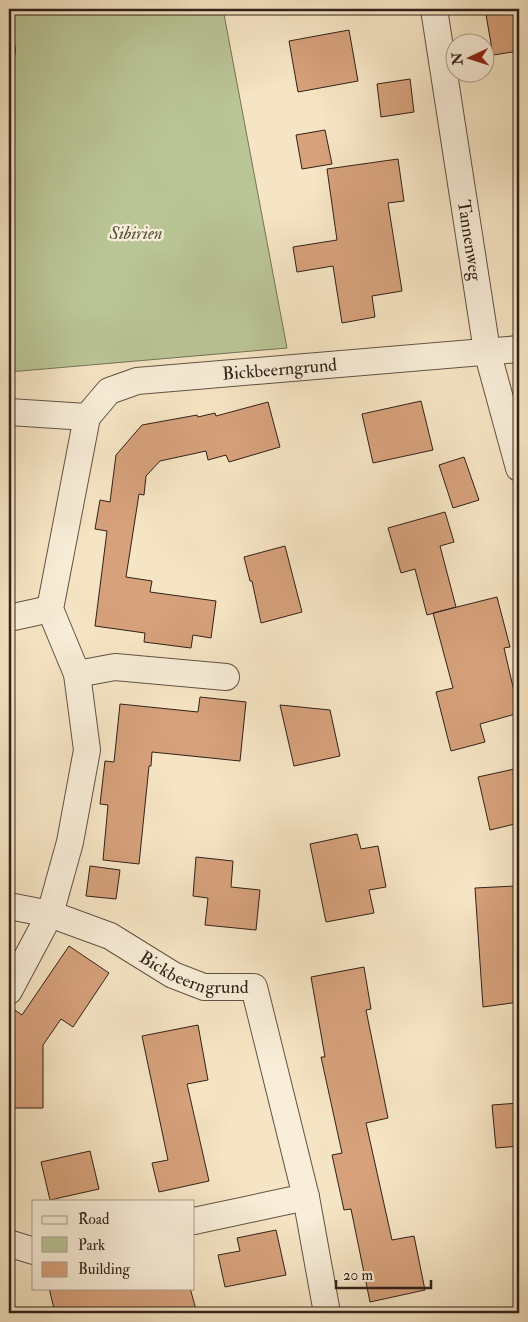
<svg xmlns="http://www.w3.org/2000/svg" width="528" height="1322" font-family="'IM FELL Double Pica',serif">
  <style>
    .green { fill: #bac596; stroke: #767358 }
    .building { fill: #d6a17b; stroke: #312119 }
    .lines { fill: none; stroke-linecap: round; stroke-linejoin: round }
    .service-casing { stroke: #625244; stroke-width: 14 }
    .minor-casing { stroke: #625244; stroke-width: 28 }
    .service { stroke: #f9eed9; stroke-width: 12 }
    .minor { stroke: #f9eed9; stroke-width: 26 }
    .labels { text-anchor: middle; stroke-width: 4.5; stroke-linejoin: round; paint-order: stroke }
    .park-label { font-size: 18px; font-style: italic; fill: #5a523e; stroke: #f9eed9 }
    .street-label { font-size: 18px; fill: #312119; stroke: #f9eed9 }
  </style>
  <rect width="100%" height="100%" fill="#f6e5c4"/>
  <filter id="stains"><feTurbulence type="fractalNoise" baseFrequency=".004" numOctaves="4"/><feColorMatrix values="0 0 0 0 .2 0 0 0 0 .09 0 0 0 0 .02 0 0 0 .5 -.17"/></filter>
  <radialGradient id="worn" r=".72"><stop offset=".6" stop-color="#630" stop-opacity="0"/><stop offset="1" stop-color="#630" stop-opacity=".3"/></radialGradient>
  <!-- green -->
  <path class="green" d="M9,9H223L287,348L9,372Z"/>
  <!-- building -->
  <path class="building" d="M485,9H519V51L493,55Z
    M349,30L358,81L298,92L289,41Z
    M410,79L414,112L381,117L377,84Z
    M325,130L332,164L302,169L296,135Z
    M398,159L404,201L388,203L402,291L372,296L375,317L342,323L333,266L297,272L293,247L337,240L327,169Z
    M421,401L433,450L373,463L362,414Z
    M268,402L280,447L229,462L226,455L208,460L206,451L160,461L146,476L144,495L139,494L126,577L152,581L150,592L216,601L211,638L193,635L191,648L144,642L145,633L95,626L107,531L95,529L100,500L110,502L116,455L142,425L197,415L198,417L215,413L216,416Z
    M464,457L479,500L453,508L439,465Z
    M445,512L454,542L440,546L456,607L427,615L415,569L401,573L388,528Z
    M285,546L302,612L261,623L252,581H250L244,557Z
    M497,597L510,647L504,648L519,713L480,724L485,742L451,751L436,692L453,688L433,613Z
    M200,697L246,702L240,761L152,752L151,766H149L139,864L103,860L108,805L100,804L105,761L114,762L120,704L198,712Z
    M280,705L330,710L340,756L294,766Z
    M519,768V823L490,830L478,777Z
    M357,834L361,849L378,846L386,887L369,890L374,913L326,922L310,844Z
    M196,857L233,861L231,887L260,890L256,930L205,925L208,898L193,896Z
    M90,866L120,870L116,899L86,896Z
    M515,886L519,952V1002L483,1007L475,888Z
    M69,946L109,973L73,1027L61,1019L43,1045V1108H9V1006L22,1015Z
    M364,967L371,1009L366,1010L388,1118L366,1123L392,1240L414,1236L425,1290L370,1302L351,1209L344,1210L332,1155L342,1153L321,1057H325L311,977Z
    M198,1025L208,1080L187,1084L209,1181L159,1192L152,1163L168,1160L142,1036Z
    M519,1103V1146L496,1148L492,1105Z
    M90,1151L99,1189L50,1200L41,1162Z
    M276,1230L286,1275L225,1287L218,1255L240,1251L237,1238Z
    M49,1288H190L197,1313H55Z"/>
  <g class="lines">
    <!-- service casing -->
    <g class="service-casing">
      <path id="service" d="M9,48V52"/>
    </g>
    <!-- minor casing -->
    <g class="minor-casing">
      <g id="minor">
        <path id="s1" d="M434,9L487,351L519,468"/>
        <path d="M9,412L87,417"/>
        <path d="M9,618L50,609"/>
        <path d="M77,674L115,667L226,677"/>
        <path id="s2" d="M9,906L50,914L110,936L173,975L204,987H254L306,1197L194,1221"/>
        <path id="s3" d="M9,991L50,914L70,842L87,750L77,674L50,609L87,417L109,391L137,381L519,349"/>
        <path d="M306,1197L327,1313"/>
        <path d="M11,1244L34,1251"/>
      </g>
    </g>
    <!-- service -->
    <use href="#service" class="service"/>
    <!-- minor -->
    <use href="#minor" class="minor"/>
  </g>
  <g class="labels">
    <!-- park labels -->
    <g class="park-label">
      <text x="136" y="239">Sibirien</text>
    </g>
    <!-- street labels -->
    <g class="street-label">
      <text dy="6" stroke="none"><textPath href="#s1" startOffset="234">Tannenweg</textPath></text>
      <text dy="6" stroke="none"><textPath href="#s3" startOffset="805">Bickbeerngrund</textPath></text>
      <text dy="6" stroke="none"><textPath href="#s2" startOffset="200">Bickbeerngrund</textPath></text>
    </g>
  </g>
  <!-- margin -->
  <rect width="528" height="1322" fill="none" stroke="#f6e5c4" stroke-width="30"/>
  <rect x="10" y="10" width="508" height="1302" fill="none" stroke="#312119" stroke-width="2.5"/>
  <rect x="15" y="15" width="498" height="1292" fill="none" stroke="#312119"/>
  <!-- legend -->
  <rect x="32" y="1200" width="162" height="90" fill="#f9eed9" stroke="#a99c8c"/>
  <rect x="42" y="1216" width="25" height="8" fill="#f9eed9" stroke="#a99c8c"/>
  <text x="78" y="1224" font-size="15" fill="#312119">Road</text>
  <rect x="42" y="1237" width="25" height="15" fill="#bac596" stroke="#a99c8c"/>
  <text x="78" y="1250" font-size="15" fill="#312119">Park</text>
  <rect x="42" y="1262" width="25" height="15" fill="#d6a17b" stroke="#a99c8c"/>
  <text x="78" y="1274" font-size="15" fill="#312119">Building</text>
  <!-- north arrow -->
  <g transform="translate(470 58) rotate(266)"><circle r="24" fill="#f9eed9" stroke="#a99c8c"/>
  <path d="M0-4L9 19L0 12L-9 19Z" fill="#8f2418"/>
  <text y="-8" font-size="14" font-weight="bold" text-anchor="middle" fill="#312119">N</text>
  </g>
  <!-- scale -->
  <path d="M336 1280v8h95v-8" fill="none" stroke="#312119" stroke-width="2.5"/>
  <text x="343" y="1280" font-size="15" fill="#312119" stroke="#f9eed9" stroke-width="4" paint-order="stroke">20 m</text>
  <rect width="100%" height="100%" filter="url(#stains)"/>
  <rect width="100%" height="100%" fill="url(#worn)"/>
</svg>
